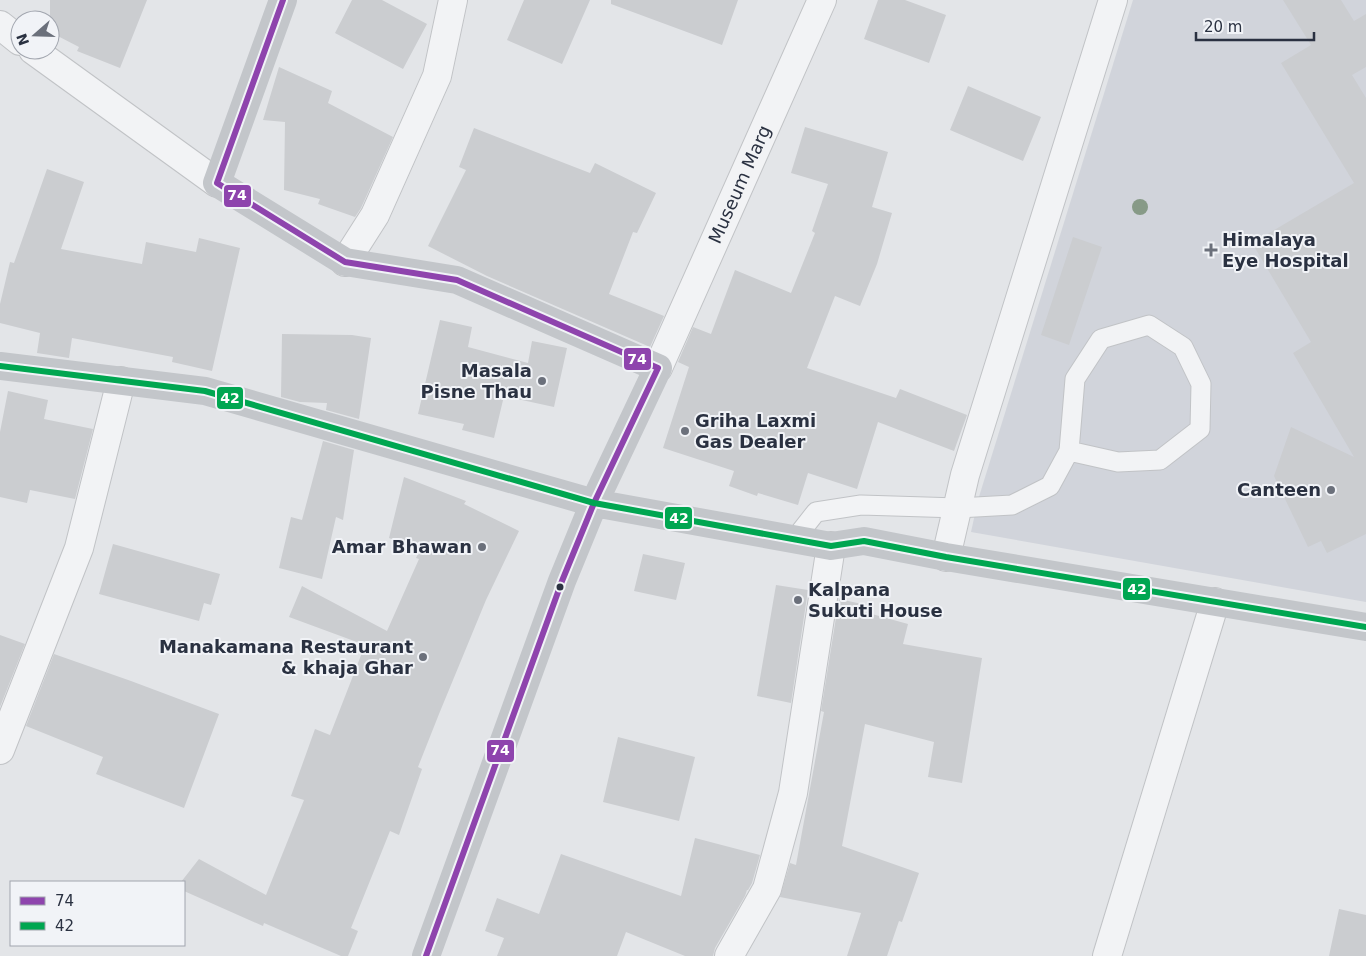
<svg xmlns="http://www.w3.org/2000/svg" width="1366" height="956" font-family="'DejaVu Sans',sans-serif">
  <style>
    .built { fill: #d1d4db }
    .building { fill: #cbcdd0 }
    .lines { fill: none; stroke-linecap: round; stroke-linejoin: round }
    .lane-casing { stroke: #c1c3c6; stroke-width: 21 }
    .street-casing { stroke: #c1c3c6; stroke-width: 30 }
    .lane { stroke: #f2f3f5; stroke-width: 19 }
    .street { stroke: #f2f3f5; stroke-width: 28 }
    .secondary { stroke: #c3c6ca; stroke-width: 28 }
    .bus-1-casing { stroke: #f1f3f7; stroke-width: 10 }
    .bus-2-casing { stroke: #f1f3f7; stroke-width: 10 }
    .bus-1 { stroke: #8e44ad; stroke-width: 6 }
    .bus-2 { stroke: #00a651; stroke-width: 6 }
    .tree { fill: #879a87 }
    .poi-dot { fill: #6b707b; stroke: #f1f3f7; stroke-width: 2 }
    .bus-dot { fill: #2a3141; stroke: #f1f3f7; stroke-width: 2 }
    .labels { text-anchor: middle; stroke-width: 4; stroke-linejoin: round; paint-order: stroke }
    .street-label { font-size: 18px; fill: #2a3141; stroke: #f1f3f7 }
    .poi-label { font-size: 18px; font-weight: bold; fill: #2a3141; stroke: #f1f3f7; text-anchor: end }
    .line-badge { stroke: #f1f3f7; stroke-width: 2 }
    .badge-label { font-size: 14px; text-anchor: middle; font-weight: bold; fill: #fff }
  </style>
  <rect width="100%" height="100%" fill="#e3e5e8"/>
  <!-- built -->
  <path class="built" d="M1133,0H1366V602L971,532L978,500Z"/>
  <!-- building -->
  <path class="building" d="M50,0H147L120,68L77,51L79,47L50,32Z
    M352,0H382L427,24L403,69L335,33Z
    M524,0H590L562,64L507,40Z
    M611,0H738L722,45L611,4Z
    M878,0H905L946,15L929,63L864,39Z
    M1283,0H1341L1354,21L1366,14V67L1352,75L1366,98V534L1327,553L1321,541L1308,547L1274,476L1291,427L1354,457L1293,353L1311,342L1252,243L1354,183L1281,63L1311,45Z
    M279,67L332,91L328,103L393,137L361,208L355,217L318,204L320,199L284,190L285,122L263,120Z
    M968,86L1041,117L1023,161L950,130Z
    M805,127L888,152L872,207L892,213L877,264L860,306L835,296L807,368L896,398L900,389L967,415L954,451L878,422L857,489L808,473L798,505L758,493L757,496L729,486L734,471L663,448L689,367L678,362L693,327L711,334L735,270L791,293L815,233L812,231L828,184L791,173Z
    M474,128L590,173L595,163L656,193L637,233L633,232L609,294L664,316L650,347L487,276L428,246L466,170L459,167Z
    M47,169L84,182L61,249L142,264L146,242L196,252L199,238L240,248L212,371L172,362L173,357L72,338L69,358L37,353L40,333L0,323V304L10,262L14,263Z
    M1073,237L1102,247L1069,345L1041,335Z
    M440,320L472,327L468,347L528,363L532,341L567,348L554,407L504,396L494,438L462,430L464,424L418,414Z
    M282,334L352,335L371,338L359,419L326,410L327,403L300,402L281,397Z
    M8,391L48,400L44,419L93,429L75,499L30,490L27,503L0,497V432Z
    M323,441L354,450L343,520L336,517L322,579L279,568L291,517L302,520Z
    M404,477L466,501L464,504L519,531L486,600L439,714L418,767L422,769L399,835L390,831L351,928L358,931L348,956H341L264,923L263,926L184,891V882H181L199,859L266,895L304,800L291,796L315,729L330,735L365,645L289,617L302,586L387,631L419,559L416,558L420,550L389,538Z
    M113,544L220,574L211,605L204,603L199,621L99,594Z
    M643,554L685,563L676,600L634,591Z
    M776,585L808,590L791,703L757,696Z
    M839,599L862,604L861,611L908,624L903,644L982,658L962,783L928,777L934,742L865,724L842,846L919,873L902,922L899,921L887,956H847L861,913L780,897L790,863L796,865L824,712L821,711Z
    M0,635L25,644L0,707Z
    M54,654L131,681L219,714L184,808L96,774L103,757L26,726Z
    M618,737L695,757L679,821L603,802Z
    M695,838L760,855L752,883L748,890H747L745,896L715,948L713,956H685L626,932L617,956H497L504,938L485,931L497,898L539,914L561,854L681,896Z
    M1339,909L1366,915V956H1329Z"/>
  <g class="lines">
    <!-- lane casing -->
    <g class="lane-casing">
      <path id="lane" d="M794,540L816,512L861,505L958,508L1012,505L1050,486L1069,451L1075,379L1101,339L1149,325L1183,347L1201,384L1200,429L1160,460L1118,462L1069,451"/>
    </g>
    <!-- street casing -->
    <g class="street-casing">
      <g id="street">
        <path d="M0,25L20,41"/>
        <path d="M33,50L217,183"/>
        <path d="M345,262L375,215L437,76L453,0"/>
        <path id="s1" d="M658,368L822,0"/>
        <path d="M946,557L965,475L1113,0"/>
        <path d="M0,750L79,548L121,381"/>
        <path d="M729,956L767,889L793,793L831,546"/>
        <path d="M1107,956L1215,602"/>
      </g>
    </g>
    <!-- lane -->
    <use href="#lane" class="lane"/>
    <!-- street -->
    <use href="#street" class="street"/>
    <!-- secondary -->
    <path class="secondary" d="M283,0L217,183L345,262L457,280L658,368L594,503L562,581L426,956
      M0,366L205,391L594,503L831,546L864,541L946,557L1366,627"/>
    <!-- bus-1 casing -->
    <g class="bus-1-casing">
      <path id="bus-1" d="M283,0L217,183L345,262L457,280L658,368L594,503L562,581L426,956"/>
    </g>
    <!-- bus-2 casing -->
    <g class="bus-2-casing">
      <path id="bus-2" d="M0,366L205,391L594,503L831,546L864,541L946,557L1366,627"/>
    </g>
    <!-- bus-1 -->
    <use href="#bus-1" class="bus-1"/>
    <!-- bus-2 -->
    <use href="#bus-2" class="bus-2"/>
  </g>
  <!-- trees -->
  <circle class="tree" cx="1140" cy="207" r="8"/>
  <!-- markers -->
  <g class="poi-dot">
    <path d="M1208.5 242.5h5v5h5v5h-5v5h-5v-5h-5v-5h5z"/>
    <circle cx="542" cy="381" r="5"/>
    <circle cx="685" cy="431" r="5"/>
    <circle cx="1331" cy="490" r="5"/>
    <circle cx="482" cy="547" r="5"/>
    <circle cx="798" cy="600" r="5"/>
    <circle cx="423" cy="657" r="5"/>
  </g>
  <circle class="bus-dot" cx="560" cy="587" r="4.5"/>
  <g class="labels">
    <!-- street labels -->
    <g class="street-label">
      <text dy="6" stroke="none"><textPath href="#s1" startOffset="201">Museum Marg</textPath></text>
    </g>
    <!-- poi labels -->
    <g class="poi-label">
      <text x="1222" y="246" text-anchor="start">Himalaya<tspan x="1222" dy="21">Eye Hospital</tspan></text>
      <text x="532" y="377">Masala<tspan x="532" dy="21">Pisne Thau</tspan></text>
      <text x="695" y="427" text-anchor="start">Griha Laxmi<tspan x="695" dy="21">Gas Dealer</tspan></text>
      <text x="1321" y="496">Canteen</text>
      <text x="472" y="553">Amar Bhawan</text>
      <text x="808" y="596" text-anchor="start">Kalpana<tspan x="808" dy="21">Sukuti House</tspan></text>
      <text x="413" y="653">Manakamana Restaurant<tspan x="413" dy="21">&amp; khaja Ghar</tspan></text>
    </g>
  </g>
  <g class="line-badge">
    <rect x="223" y="184" width="29" height="24" rx="5" fill="#8e44ad"/>
    <rect x="623" y="347" width="29" height="24" rx="5" fill="#8e44ad"/>
    <rect x="216" y="386" width="28" height="24" rx="5" fill="#00a651"/>
    <rect x="664" y="506" width="29" height="24" rx="5" fill="#00a651"/>
    <rect x="1122" y="577" width="29" height="24" rx="5" fill="#00a651"/>
    <rect x="486" y="739" width="29" height="24" rx="5" fill="#8e44ad"/>
  </g>
  <g class="badge-label">
    <text x="237" y="200">74</text>
    <text x="637" y="364">74</text>
    <text x="230" y="403">42</text>
    <text x="679" y="523">42</text>
    <text x="1137" y="594">42</text>
    <text x="500" y="755">74</text>
  </g>
  <!-- legend -->
  <rect x="10" y="881" width="175" height="65" fill="#f1f3f7" stroke="#a1a5ae"/>
  <rect x="20" y="897" width="25" height="8" fill="#8e44ad" stroke="#a1a5ae"/>
  <text x="55" y="906" font-size="15" fill="#2a3141">74</text>
  <rect x="20" y="922" width="25" height="8" fill="#00a651" stroke="#a1a5ae"/>
  <text x="55" y="931" font-size="15" fill="#2a3141">42</text>
  <!-- north arrow -->
  <g transform="translate(35 35) rotate(250)"><circle r="24" fill="#f1f3f7" stroke="#a1a5ae"/>
  <path d="M0-4L9 19L0 12L-9 19Z" fill="#6b707b"/>
  <text y="-8" font-size="14" font-weight="bold" text-anchor="middle" fill="#2a3141">N</text>
  </g>
  <!-- scale -->
  <path d="M1196 32v8h118v-8" fill="none" stroke="#2a3141" stroke-width="2.5"/>
  <text x="1204" y="32" font-size="15" fill="#2a3141" stroke="#f1f3f7" stroke-width="4" paint-order="stroke">20 m</text>
</svg>
